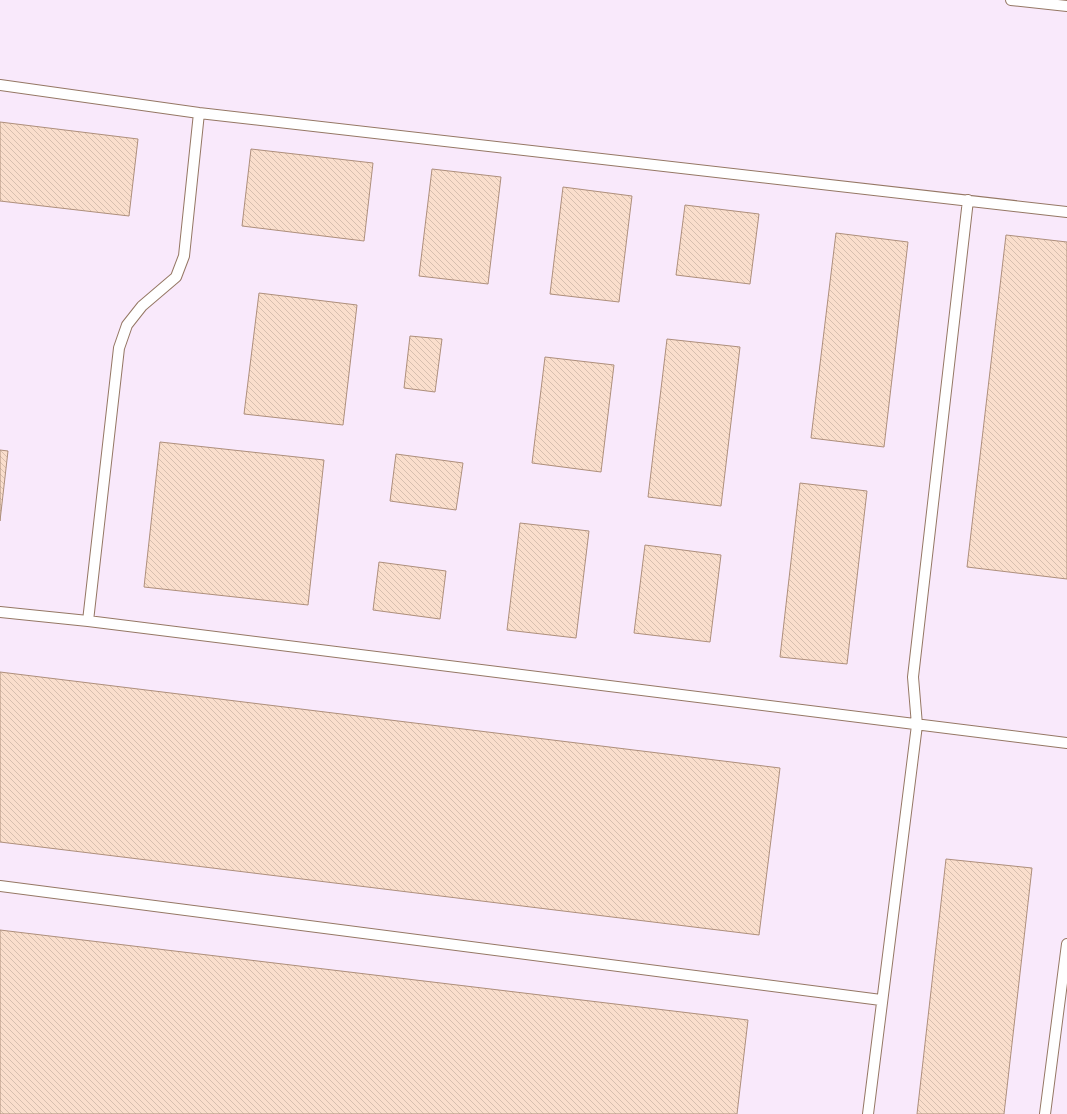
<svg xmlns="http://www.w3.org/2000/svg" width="1067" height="1114" font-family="Barlow,sans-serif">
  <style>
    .industrial { fill: #f9e9fb }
    .building { fill: url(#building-back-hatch); stroke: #ae8f7c }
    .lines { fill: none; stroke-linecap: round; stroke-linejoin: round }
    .service-casing { stroke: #957764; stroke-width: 12 }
    .service { stroke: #fff; stroke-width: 10 }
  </style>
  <defs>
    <pattern id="building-back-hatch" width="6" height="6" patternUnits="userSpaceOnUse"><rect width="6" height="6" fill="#fadecc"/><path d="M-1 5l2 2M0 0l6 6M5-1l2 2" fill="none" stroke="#d7bfaf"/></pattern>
  </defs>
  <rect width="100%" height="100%" fill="#fef8f3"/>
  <!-- industrial -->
  <path class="industrial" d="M0,0H1067V1114H0Z"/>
  <!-- building -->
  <path class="building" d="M0,122L138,139L129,216L0,201Z
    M251,149L373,163L364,241L242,226Z
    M432,169L501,177L488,284L419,276Z
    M563,187L632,196L619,302L550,294Z
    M685,205L759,214L750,284L676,275Z
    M836,233L908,242L884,447L811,438Z
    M1006,235L1067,242V579L967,567Z
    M259,293L357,305L343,425L244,414Z
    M410,336L442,339L435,392L404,388Z
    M667,339L740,347L721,506L648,497Z
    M545,357L614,365L601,472L532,463Z
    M160,442L324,460L308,605L144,587Z
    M0,450L8,451L0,521Z
    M396,454L463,463L456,510L390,501Z
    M800,483L867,491L847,664L780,657Z
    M520,523L589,531L576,638L507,630Z
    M645,545L721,555L710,642L634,633Z
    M379,562L446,571L440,619L373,610Z
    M0,672L780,768L759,935L0,842Z
    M946,859L1032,868L1004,1114H917Z
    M0,930L748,1020L737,1114H0Z"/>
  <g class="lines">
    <!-- service casing -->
    <g class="service-casing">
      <path id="service" d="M1011,0L1067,6
        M0,85L199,113L1067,212
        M0,612L88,621L1067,743
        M88,621L119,348L127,325L142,306L176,277L184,256L199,113
        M0,886L881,1000
        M868,1114L917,725L913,677L968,200
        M1045,1114L1067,944"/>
    </g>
    <!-- service -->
    <use href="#service" class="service"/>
  </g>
</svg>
